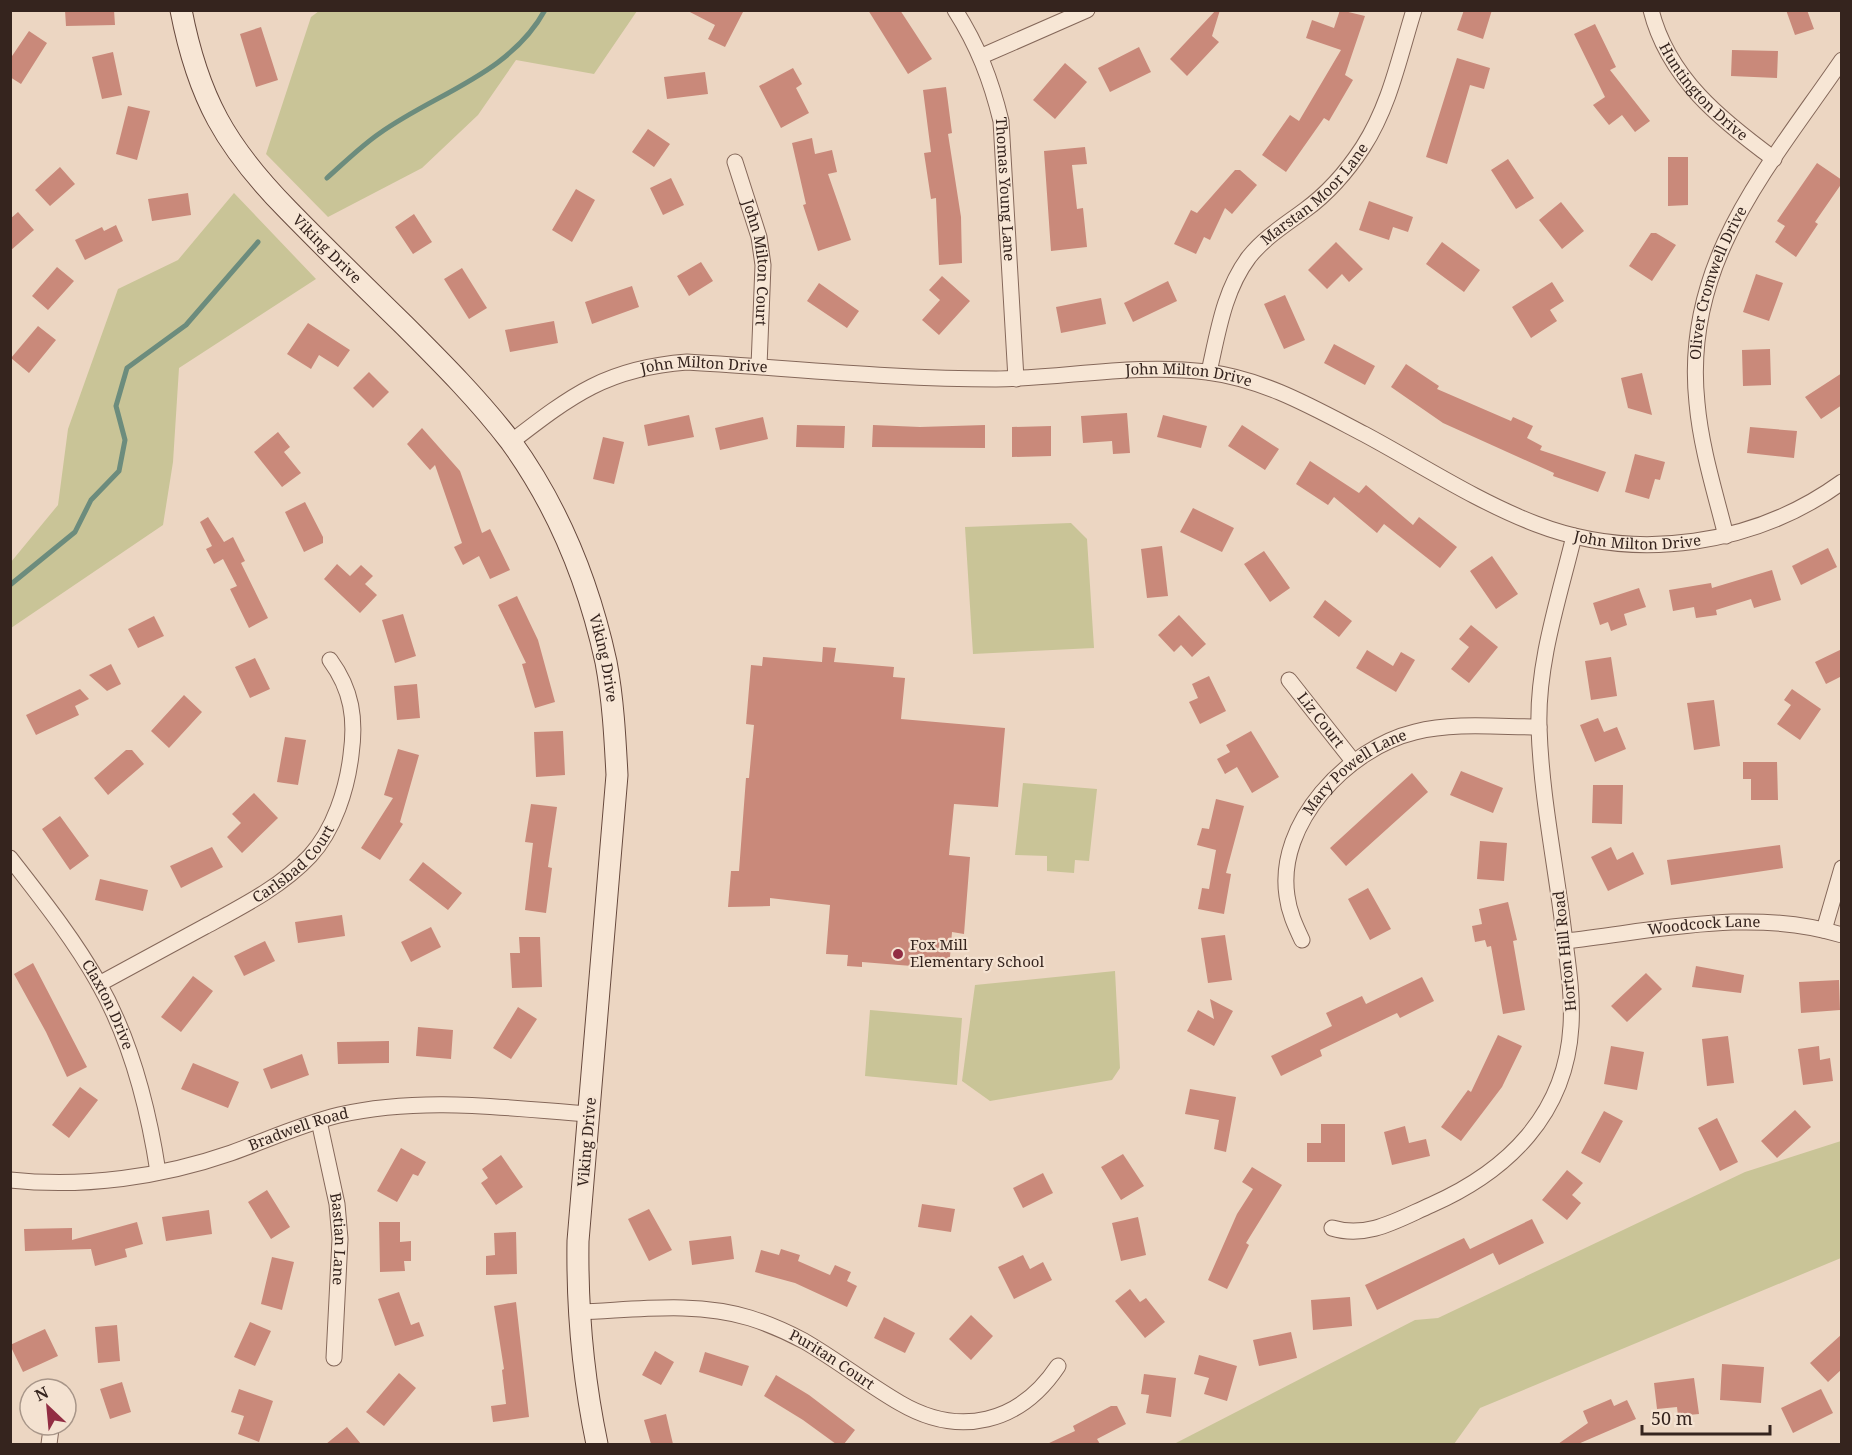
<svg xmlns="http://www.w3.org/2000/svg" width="1852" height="1455" font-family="'Noto Serif',serif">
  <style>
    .green { fill: #c9c497 }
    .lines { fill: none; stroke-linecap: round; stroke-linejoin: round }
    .stream { stroke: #6c8c7d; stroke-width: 5 }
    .building { fill: #c9897a }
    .street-casing { stroke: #85685a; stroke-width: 17 }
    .secondary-casing { stroke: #67493d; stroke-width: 23 }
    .street { stroke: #f7e6d5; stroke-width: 15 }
    .secondary { stroke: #f7e6d5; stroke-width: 21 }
    .poi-dot { fill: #922d43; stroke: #f4e2d1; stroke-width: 2 }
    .labels { text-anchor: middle; stroke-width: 4.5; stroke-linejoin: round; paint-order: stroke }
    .street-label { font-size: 15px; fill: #35241e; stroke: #f4e2d1 }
    .poi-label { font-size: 15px; fill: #35241e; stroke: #f4e2d1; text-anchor: start }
  </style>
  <rect width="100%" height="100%" fill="#ecd6c2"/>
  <!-- green -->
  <path class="green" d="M319,11V10L637,11L594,74L516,60L478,115L422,168L328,217L266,154L311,17Z
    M234,193L316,279L179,368L173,462L163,525L11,628V562L58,505L68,429L118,289L178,260Z
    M1071,523L1087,539L1094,648L973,654L965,527Z
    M1023,783L1097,789L1089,861L1075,860L1074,873L1047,871V856L1015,855Z
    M1115,971L1120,1068L1112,1080L990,1101L962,1081L975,985Z
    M870,1010L962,1018L957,1085L865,1076Z
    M1841,1141V1258L1480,1408L1454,1444H1174L1415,1320L1438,1318L1745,1172Z"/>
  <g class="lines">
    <!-- stream -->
    <path class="stream" d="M327,178C344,163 361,146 380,133C436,93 510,74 545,10
      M10,585L75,532L91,500L119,471L125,440L116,406L127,368L186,325L258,242"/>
  </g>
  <!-- building -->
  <path class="building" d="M65,10H114L115,25L66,26Z
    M686,10H744L725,47L708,39L715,25Z
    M868,10H900L932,59L908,74Z
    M1216,10H1220L1212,36L1219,42L1187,76L1170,59Z
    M1340,10L1365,16L1345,75L1353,80L1329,121L1324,118L1286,172L1262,155L1290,115L1299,121L1341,50L1306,38L1312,20L1334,28Z
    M1464,10H1492L1483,39L1457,30Z
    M1786,10H1807L1814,29L1795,35Z
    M1595,24L1616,67L1610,70L1650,121L1635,132L1622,115L1609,125L1593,105L1605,97L1574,34Z
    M261,27L278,80L256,87L240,34Z
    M29,31L47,43L21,84L10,77V59Z
    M1139,47L1151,72L1110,92L1098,68Z
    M1732,50L1778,51L1777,78L1731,76Z
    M113,52L122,95L102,99L92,57Z
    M1457,58L1490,68L1484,89L1470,85L1447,164L1426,157Z
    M1065,63L1087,82L1055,119L1033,100Z
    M793,68L802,84L796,88L809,113L781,128L759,86Z
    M705,72L708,94L667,99L664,77Z
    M946,87L952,133L948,134L961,217L962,263L939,265L936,198L931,199L924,153L931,152L923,90Z
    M128,106L150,111L137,160L116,154Z
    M648,129L670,144L654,167L632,152Z
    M812,138L815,154L832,150L837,172L828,174L851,240L818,251L803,205L806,204L792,143Z
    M1085,147L1087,164L1072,165L1077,209L1083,208L1087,247L1051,251L1044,151Z
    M1668,157H1688V205L1668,206Z
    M1508,159L1534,198L1516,209L1491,170Z
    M1817,163L1842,180V183L1815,222L1818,224L1796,257L1775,242L1785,226L1777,221Z
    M60,167L75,184L50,206L35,190Z
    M1235,170H1240L1257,185L1232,214L1225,208L1210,240L1204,237L1196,254L1174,244L1191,210L1197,213Z
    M671,178L684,205L663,215L650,188Z
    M576,189L595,200L572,242L552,230Z
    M188,193L191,215L152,221L148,199Z
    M1369,201L1413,217L1408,232L1393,227L1389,240L1359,230Z
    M1561,202L1584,231L1562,249L1539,220Z
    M18,212L34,230L10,251V219Z
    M414,214L432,242L413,254L395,227Z
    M116,225L123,241L85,260L75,240L102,227L104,231Z
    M1651,233H1656L1676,245L1652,281L1629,266Z
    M1336,242L1363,269L1349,282L1342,274L1327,289L1308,270Z
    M1442,242L1480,270L1464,292L1426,264Z
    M701,262L713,281L689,296L677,276Z
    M57,267L74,281L48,310L32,296Z
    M462,268L487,308L469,319L444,279Z
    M1756,274L1783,283L1769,321L1743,312Z
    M942,276L970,301L939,335L922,320L940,300L929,290Z
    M1168,281L1177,301L1133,322L1124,303Z
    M1552,282L1564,301L1550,310L1557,321L1531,338L1512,307Z
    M819,283L859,311L847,328L807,301Z
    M632,286L639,307L592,324L585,302Z
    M1285,295L1305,340L1284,349L1264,304Z
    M1101,298L1106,324L1061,333L1056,307Z
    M554,321L558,343L510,352L505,330Z
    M308,323L350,350L338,367L319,355L311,369L287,354Z
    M38,326L56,340L29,373L11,358Z
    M1334,344L1375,366L1365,385L1324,363Z
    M1770,349L1771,385L1743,386L1742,350Z
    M1406,364L1439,386L1437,389L1511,421L1513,417L1533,426L1527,438L1542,446L1540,450L1606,472L1598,492L1553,476L1554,473L1443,423L1391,387Z
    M369,372L389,392L373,408L353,388Z
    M1642,373L1652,415L1628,408L1621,378Z
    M1842,373V405L1821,419L1805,397Z
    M1127,413L1130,453L1113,454L1112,441L1083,443L1081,416Z
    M689,415L694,437L648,446L644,425Z
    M1163,415L1207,426L1201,448L1157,437Z
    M763,417L768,439L720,450L715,428Z
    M797,425L845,426L844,448L796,447Z
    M873,425L920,427L985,425V448L872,447Z
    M1242,425L1279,449L1265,470L1228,446Z
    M1051,426V456L1012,457V427Z
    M1750,427L1797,431L1794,458L1747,453Z
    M422,428L460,471L482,533L490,529L510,570L490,579L479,556L463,565L454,547L462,543L435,465L430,470L407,444Z
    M278,432L290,447L284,452L301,473L282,487L254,452Z
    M603,437L624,442L614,484L593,479Z
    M1635,454L1665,462L1660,480L1655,479L1649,499L1625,492Z
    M1310,461L1359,493L1366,485L1413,525L1419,517L1457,547L1440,568L1384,524L1377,533L1334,497L1328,505L1296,484Z
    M305,502L323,537V543L304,552L285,512Z
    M1193,508L1234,528L1222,552L1180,532Z
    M208,517L224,542L233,537L245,561L241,563L268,618L249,628L230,589L237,586L223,559L214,564L206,549L212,546L200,522Z
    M1162,546L1168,596L1147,598L1141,549Z
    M1828,548L1837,567L1801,585L1792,566Z
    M1264,551L1290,588L1270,602L1244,564Z
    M1492,556L1518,594L1496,609L1470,571Z
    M337,564L350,576L361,565L373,576L365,584L377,595L360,613L324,579Z
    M1772,570L1781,600L1754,608L1751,599L1716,610L1717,615L1696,618L1694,607L1673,611L1669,590L1711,583L1712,588Z
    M1639,588L1646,607L1624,614L1627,625L1611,631L1608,622L1600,625L1593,603Z
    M517,596L538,640L555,702L535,708L522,664L526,663L498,605Z
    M1325,600L1352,621L1339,637L1313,617Z
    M403,614L416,656L395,663L382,620Z
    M1179,615L1206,644L1192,657L1181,645L1174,652L1158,635Z
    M154,616L164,636L138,648L128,629Z
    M1471,625L1498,647L1469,683L1451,669L1469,647L1459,639Z
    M823,647L836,648L834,662L894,667L893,677L905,678L901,719L1005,728L998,807L954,804L949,855L970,857L964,934L952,932L949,969L862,962V967L847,966L848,955L826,954L830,905L770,898V906L728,907L731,871H739L746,778H749L754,725L746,724L751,665L762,666L763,657L822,662Z
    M1842,649V676L1826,684L1815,662Z
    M1367,650L1393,666L1401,652L1415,660L1396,692L1356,668Z
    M1611,657L1617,696L1591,700L1585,661Z
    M255,658L270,689L250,698L235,667Z
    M111,664L121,684L107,691L89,675Z
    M1209,676L1226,711L1200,724L1189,702L1198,698L1192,684Z
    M417,684L420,718L397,720L394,686Z
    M80,689L89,699L75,706L79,715L36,735L26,715Z
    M1792,689L1821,709L1800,740L1777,724L1791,705L1784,700Z
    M184,695L202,712L169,748L151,731Z
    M1714,700L1720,746L1694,750L1687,703Z
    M1598,718L1604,732L1617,727L1626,749L1595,762L1580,725Z
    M563,731L565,775L536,777L534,732Z
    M1251,731L1279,777L1252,793L1237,767L1225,774L1217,759L1230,752L1226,745Z
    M285,737L306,740L298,785L277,782Z
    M398,749L419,755L400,822L403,824L380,860L361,848L393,798L384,795Z
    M126,750H132L144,764L108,795L94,778Z
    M1743,762H1777L1778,800H1751V779H1743Z
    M1461,771L1503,788L1493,813L1450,795Z
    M1412,773L1428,792L1346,866L1330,848Z
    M1593,785H1623L1622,824L1592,823Z
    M254,793L278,818L242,853L227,837L241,823L232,814Z
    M1216,799L1244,806L1226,873L1231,874L1224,914L1198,909L1202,888L1209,889L1216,850L1197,845L1202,828L1209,829Z
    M531,804L557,807L548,867L552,868L546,913L525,910L533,843L525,842Z
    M60,816L89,856L70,870L42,829Z
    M1480,841L1507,843L1504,881L1477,879Z
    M1780,845L1783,868L1671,885L1667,860Z
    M212,847L223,867L181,888L170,866Z
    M1611,847L1617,860L1633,852L1644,874L1608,891L1591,857Z
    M423,862L462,893L448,910L409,880Z
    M100,879L148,890L143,911L95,900Z
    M1368,888L1391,929L1370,940L1348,899Z
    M1508,902L1517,940L1513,941L1525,1010L1503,1014L1491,946L1487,947L1485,940L1475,942L1472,926L1482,924L1479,909Z
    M342,915L345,936L298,943L295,922Z
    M431,927L441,947L411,962L401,942Z
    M1225,935L1232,980L1208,983L1201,938Z
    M519,937H540L542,987L512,988L510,953H520Z
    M265,941L275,961L244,976L234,956Z
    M33,963L87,1067L67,1077L46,1032L14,974Z
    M1696,966L1744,975L1741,993L1692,987Z
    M1646,973L1662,989L1627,1022L1611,1006Z
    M193,976L213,991L181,1032L161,1017Z
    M1422,977L1434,1001L1400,1018L1397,1013L1320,1050L1322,1056L1281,1076L1271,1056L1332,1026L1326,1013L1362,996L1366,1004Z
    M1839,980L1840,1010L1801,1013L1799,982Z
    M1210,999L1233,1011L1214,1046L1187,1031L1198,1010L1214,1019Z
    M518,1007L537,1019L511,1059L493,1048Z
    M418,1027L453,1030L451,1059L416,1056Z
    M1498,1035L1522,1046L1502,1087L1461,1141L1441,1127L1468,1090L1471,1092Z
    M1728,1036L1734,1083L1707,1086L1702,1039Z
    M389,1041V1063L338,1064L337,1042Z
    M1611,1046L1644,1052L1637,1090L1604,1084Z
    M1819,1046L1820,1060L1830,1058L1833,1081L1803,1085L1798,1049Z
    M302,1054L309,1075L271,1089L263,1069Z
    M193,1063L239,1082L228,1108L181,1089Z
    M80,1087L98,1100L69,1138L52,1125Z
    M1190,1089L1236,1097L1226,1152L1214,1149L1219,1120L1185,1114Z
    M1795,1110L1811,1127L1777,1158L1761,1141Z
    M1604,1111L1623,1121L1600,1163L1581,1153Z
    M1717,1118L1738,1162L1720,1171L1698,1128Z
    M1321,1124H1345V1162H1307V1143H1321Z
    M1405,1126L1409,1143L1426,1139L1430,1156L1392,1165L1384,1132Z
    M401,1148L426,1162L418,1176L413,1174L397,1202L377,1191Z
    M1123,1154L1144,1186L1121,1200L1101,1167Z
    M501,1155L523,1187L496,1205L481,1183L488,1178L482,1169Z
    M1252,1167L1282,1185L1246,1243L1249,1245L1227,1289L1208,1280L1237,1214L1253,1189L1242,1182Z
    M1567,1170L1583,1183L1572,1195L1581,1203L1567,1220L1542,1200Z
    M1043,1173L1053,1193L1023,1208L1013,1188Z
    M267,1190L290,1227L271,1239L248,1202Z
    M922,1204L955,1209L951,1232L918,1227Z
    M649,1209L672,1250L649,1261L628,1219Z
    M209,1210L212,1234L166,1241L162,1217Z
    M1138,1217L1146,1255L1121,1261L1112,1223Z
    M1532,1219L1544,1243L1499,1265L1493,1253L1377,1310L1365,1285L1464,1238L1470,1249Z
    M137,1222L143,1244L125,1249L127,1257L95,1266L91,1249L25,1251L24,1229L72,1228V1240Z
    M379,1222H400V1242L411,1241V1261H404L405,1271L380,1272Z
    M516,1232L517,1274L486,1275V1256L495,1255L494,1233Z
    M731,1236L734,1259L692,1265L689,1241Z
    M781,1249L800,1255L798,1261L830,1275L835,1265L851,1272L847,1281L857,1286L847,1307L795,1283L755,1272L761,1250L779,1255Z
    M1023,1255L1030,1269L1043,1262L1052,1280L1014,1299L998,1267Z
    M272,1257L294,1262L282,1310L261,1304Z
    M1130,1289L1140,1302L1146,1298L1165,1322L1145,1338L1115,1301Z
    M399,1292L411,1325L419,1322L424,1336L395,1346L378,1299Z
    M1350,1297L1352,1326L1313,1330L1311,1300Z
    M516,1302L529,1417L493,1422L491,1406L506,1404L502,1370L504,1369L494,1306Z
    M971,1315L993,1336L971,1360L949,1339Z
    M884,1317L915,1333L905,1353L874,1338Z
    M250,1322L271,1331L255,1366L234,1357Z
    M117,1325L120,1361L98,1363L95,1327Z
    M45,1329L58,1356L23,1372L10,1345Z
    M1291,1332L1297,1358L1259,1366L1253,1340Z
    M1842,1334V1369L1828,1382L1810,1363Z
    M655,1351L674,1362L661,1385L642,1375Z
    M705,1352L749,1366L742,1386L699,1372Z
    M1199,1355L1237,1366L1227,1401L1204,1394L1209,1378L1194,1374Z
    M1722,1364L1764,1367L1761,1403L1720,1400Z
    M399,1373L416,1388L384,1426L366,1412Z
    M1144,1374L1176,1378L1171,1417L1146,1413L1149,1395L1141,1394Z
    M776,1375L809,1395L855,1430L844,1444H836L803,1420L764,1396Z
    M1694,1378L1699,1414L1678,1416L1677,1407L1657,1409L1654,1383Z
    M122,1382L131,1412L110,1419L100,1389Z
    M239,1389L273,1401L259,1442L238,1434L244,1416L231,1412Z
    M1821,1389L1833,1413L1793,1433L1781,1408Z
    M1611,1399L1614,1406L1627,1400L1636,1419L1578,1444H1558L1588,1423L1583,1411Z
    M1111,1406H1117L1126,1424L1097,1439L1100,1444H1047L1075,1431L1073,1426Z
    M666,1414L673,1444H651L644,1420Z
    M347,1427L361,1444H326Z"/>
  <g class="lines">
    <!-- street casing -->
    <g class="street-casing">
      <g id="street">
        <path id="s1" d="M955,10C978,46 991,80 1001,121L1016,379"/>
        <path id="s2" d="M1651,10C1668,78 1721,120 1774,159"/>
        <path d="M982,56L1087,10"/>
        <path id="s3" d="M735,162L759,237L763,265L759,366"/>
        <path id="s4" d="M1209,372C1218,332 1224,290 1249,257C1265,237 1285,225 1305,210C1327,194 1348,170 1363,147C1390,105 1399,58 1414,10"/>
        <path id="s5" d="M511,442C572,395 607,368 687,362C789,368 893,379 996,379C1066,378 1136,363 1207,372C1264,379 1314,408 1364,434C1420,464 1476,501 1536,524C1637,563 1755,545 1842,482"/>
        <path id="s6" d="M1726,536C1715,492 1701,448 1697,403C1682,263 1768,168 1842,60"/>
        <path id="s7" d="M1289,680L1353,761"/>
        <path id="s8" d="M10,858C41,898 73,938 98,982C131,1040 148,1106 158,1172"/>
        <path d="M1824,930L1842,868"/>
        <path id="s9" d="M1302,940C1295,925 1289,912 1287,896C1276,823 1348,748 1415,732C1454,722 1499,727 1539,727"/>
        <path id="s10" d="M1565,941C1656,931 1751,907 1842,935"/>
        <path id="s11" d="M99,984C134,965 169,946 204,927C241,907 281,887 310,856C334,830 347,789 351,755C356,719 352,690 330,660"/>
        <path id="s12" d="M319,1121L337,1204L340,1239L334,1358"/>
        <path id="s13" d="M10,1180C84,1188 162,1177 231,1153C267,1140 302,1124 339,1115C422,1096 505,1108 589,1114"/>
        <path d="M1332,1228C1368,1239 1399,1219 1431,1205C1508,1171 1566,1114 1571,1026C1573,992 1567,959 1563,926C1555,861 1541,794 1539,727C1537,663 1559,598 1574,536"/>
        <path id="s14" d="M579,1312C635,1310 695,1301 750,1318C769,1324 787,1332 804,1341C837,1360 867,1384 900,1403C960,1438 1020,1423 1058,1366"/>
        <path d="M49,1444L51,1429"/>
      </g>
    </g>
    <!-- secondary casing -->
    <g class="secondary-casing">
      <g id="secondary">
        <path id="s15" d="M181,10C198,98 226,147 288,210C326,249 365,287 404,325C442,363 479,400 511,442C558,507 589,584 606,662C613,699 615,737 617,775L578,1241C577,1310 583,1377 597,1444"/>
      </g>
    </g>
    <!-- street -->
    <use href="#street" class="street"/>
    <!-- secondary -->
    <use href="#secondary" class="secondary"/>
  </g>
  <!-- markers -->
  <circle class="poi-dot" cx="898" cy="954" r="6"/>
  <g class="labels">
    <!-- street labels -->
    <g class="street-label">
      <text dy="5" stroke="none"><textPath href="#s2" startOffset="99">Huntington Drive</textPath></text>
      <text dy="5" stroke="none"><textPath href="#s1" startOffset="189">Thomas Young Lane</textPath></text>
      <text dy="5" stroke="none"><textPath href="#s4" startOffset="214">Marstan Moor Lane</textPath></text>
      <text dy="5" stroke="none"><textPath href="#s15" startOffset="286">Viking Drive</textPath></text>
      <text dy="5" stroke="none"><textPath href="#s3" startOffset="104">John Milton Court</textPath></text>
      <text dy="5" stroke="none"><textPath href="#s6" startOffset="260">Oliver Cromwell Drive</textPath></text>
      <text dy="5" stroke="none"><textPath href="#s5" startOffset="214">John Milton Drive</textPath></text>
      <text dy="5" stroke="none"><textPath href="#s5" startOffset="700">John Milton Drive</textPath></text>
      <text dy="5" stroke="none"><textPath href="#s5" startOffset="1186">John Milton Drive</textPath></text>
      <text dy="5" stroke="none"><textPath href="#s15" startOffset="790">Viking Drive</textPath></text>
      <text dy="5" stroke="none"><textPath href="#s7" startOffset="51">Liz Court</textPath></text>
      <text dy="5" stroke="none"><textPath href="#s9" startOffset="198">Mary Powell Lane</textPath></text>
      <text dy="5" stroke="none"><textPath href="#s11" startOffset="230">Carlsbad Court</textPath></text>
      <text dy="5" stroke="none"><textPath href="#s10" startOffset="140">Woodcock Lane</textPath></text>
      <text transform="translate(1565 951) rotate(-96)" y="5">Horton Hill Road</text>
      <text dy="5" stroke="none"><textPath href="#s8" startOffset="177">Claxton Drive</textPath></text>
      <text dy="5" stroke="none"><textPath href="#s13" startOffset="296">Bradwell Road</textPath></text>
      <text transform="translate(587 1142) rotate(-85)" y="5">Viking Drive</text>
      <text dy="5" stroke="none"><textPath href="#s12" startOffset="120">Bastian Lane</textPath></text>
      <text dy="5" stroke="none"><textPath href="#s14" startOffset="264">Puritan Court</textPath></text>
    </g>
    <!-- poi labels -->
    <g class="poi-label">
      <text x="910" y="950">Fox Mill<tspan x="910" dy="17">Elementary School</tspan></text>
    </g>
  </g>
  <!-- border -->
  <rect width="1852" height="1455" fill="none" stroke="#35241e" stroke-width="24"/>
  <!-- north arrow -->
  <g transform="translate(48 1407) rotate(334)"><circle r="28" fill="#f4e2d1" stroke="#a89689" stroke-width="1.5"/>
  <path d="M0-4.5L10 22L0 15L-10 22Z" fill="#922d43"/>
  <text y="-9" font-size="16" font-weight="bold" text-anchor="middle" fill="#35241e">N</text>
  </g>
  <!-- scale -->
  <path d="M1642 1425v9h128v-9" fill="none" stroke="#35241e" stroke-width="3"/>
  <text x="1651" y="1425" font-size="18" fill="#35241e" stroke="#f4e2d1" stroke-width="4.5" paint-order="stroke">50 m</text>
</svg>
